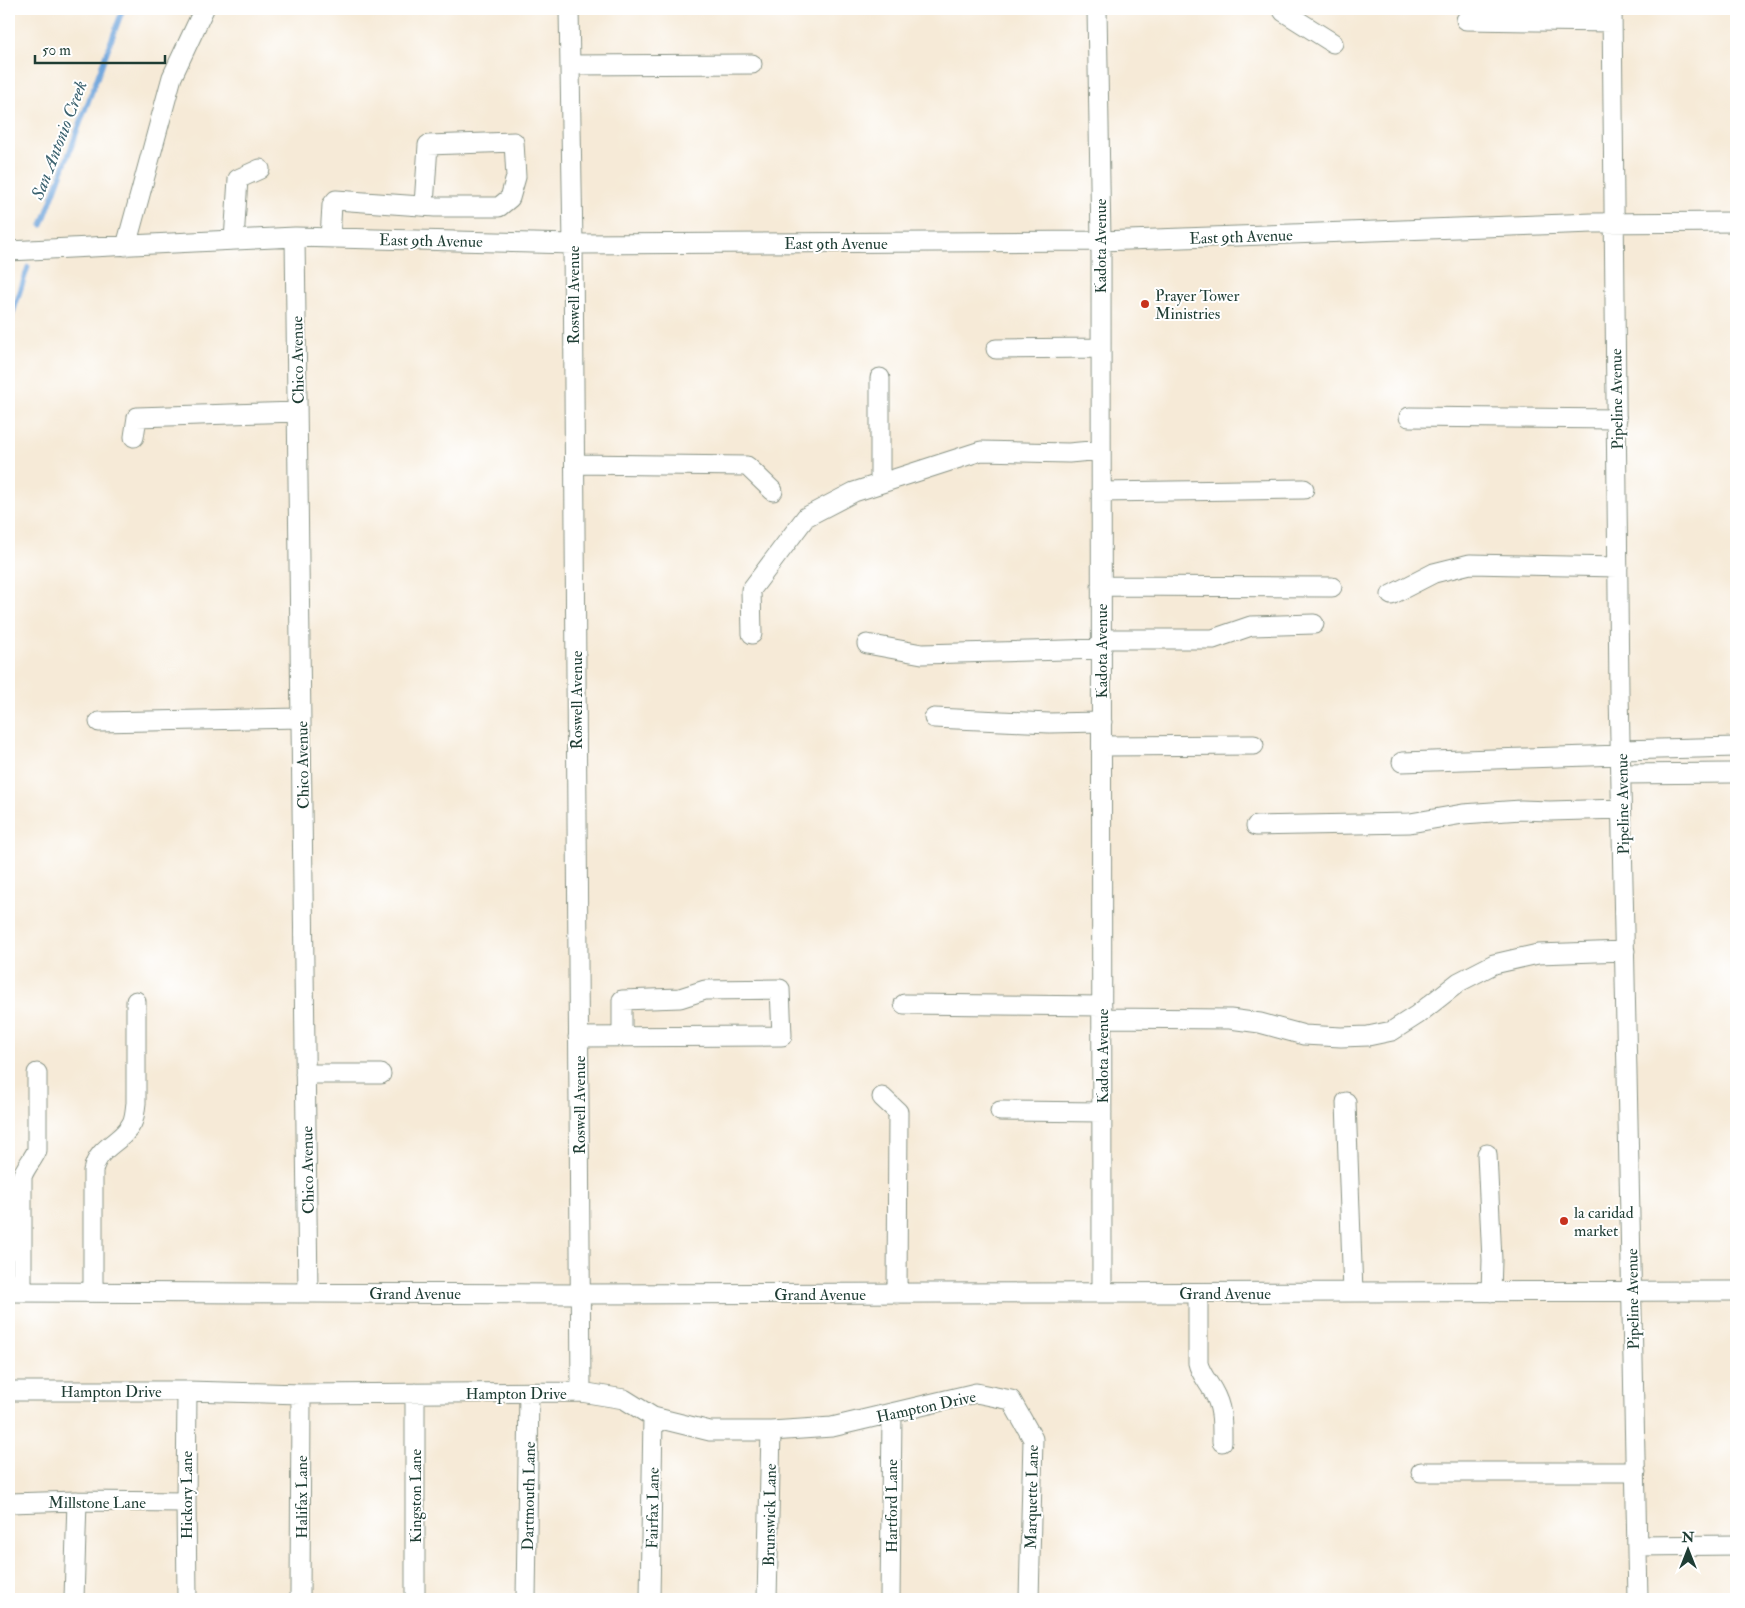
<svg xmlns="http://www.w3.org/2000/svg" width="1745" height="1608" font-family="'IM FELL Double Pica',serif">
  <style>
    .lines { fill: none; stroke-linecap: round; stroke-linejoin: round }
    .stream { stroke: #6da4db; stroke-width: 5 }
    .minor-casing { stroke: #8a9486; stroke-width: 21 }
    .minor { stroke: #fff; stroke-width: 19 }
    .poi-dot { fill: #c8321e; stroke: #fff; stroke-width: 2 }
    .labels { text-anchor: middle; stroke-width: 4; stroke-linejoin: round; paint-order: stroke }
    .street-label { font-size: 16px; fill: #1f3d34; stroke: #fff }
    .poi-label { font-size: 16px; fill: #1f3d34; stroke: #fff; text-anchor: start }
    .water-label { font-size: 18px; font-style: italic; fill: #3a616e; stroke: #fff }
  </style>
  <rect width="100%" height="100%" fill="#fff"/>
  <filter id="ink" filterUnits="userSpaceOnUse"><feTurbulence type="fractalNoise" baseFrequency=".02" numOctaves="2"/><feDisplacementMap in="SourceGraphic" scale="10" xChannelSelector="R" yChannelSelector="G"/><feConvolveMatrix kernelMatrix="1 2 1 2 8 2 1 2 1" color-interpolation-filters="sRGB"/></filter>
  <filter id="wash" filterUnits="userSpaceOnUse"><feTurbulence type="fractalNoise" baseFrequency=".0096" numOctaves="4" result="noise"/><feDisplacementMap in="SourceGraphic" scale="20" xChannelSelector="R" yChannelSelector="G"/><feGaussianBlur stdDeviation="1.12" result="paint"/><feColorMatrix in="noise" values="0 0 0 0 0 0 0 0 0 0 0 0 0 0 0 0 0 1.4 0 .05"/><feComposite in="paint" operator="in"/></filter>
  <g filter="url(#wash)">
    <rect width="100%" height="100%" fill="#f6ead7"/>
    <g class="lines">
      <!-- stream -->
      <path class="stream" d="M42,225L123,9
        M9,325L28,267"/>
    </g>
  </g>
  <g filter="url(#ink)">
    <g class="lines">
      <!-- minor casing -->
      <g class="minor-casing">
        <path id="minor" d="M569,9L573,244L581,1392
          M1097,9L1101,241L1102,1293
          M1282,9L1284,12L1333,43
          M1612,9L1619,692L1638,1599
          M1466,20L1612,22
          M570,65L752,64
          M295,237L308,1293
          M330,238L332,205L336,200L435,207H499L510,198L516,177L514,142L428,145L424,205
          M234,240L238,179L260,169
          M126,246L172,77L204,9
          M9,251L295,237L573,244L1101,241L1593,223L1736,222
          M996,349L1101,348
          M880,378V483
          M1409,417L1617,419
          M134,437L137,417L297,412
          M575,464L747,466L773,491
          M1101,492L1304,489
          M1101,586L1332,587
          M1391,595L1434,573L1470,564L1618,567
          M752,634L751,590L806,517L854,492L981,451L1069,453L1101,450
          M1102,639H1213L1251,626L1314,624
          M867,644L922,654L1102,649
          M934,718L1049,723L1102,722
          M99,722L301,718
          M1102,746L1254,745
          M1621,750L1736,747
          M1402,762L1621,755
          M1621,774L1731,773
          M1256,826L1410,823L1463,814L1521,810L1550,811L1621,809
          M904,1004L1102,1006
          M1102,1018L1230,1019L1260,1023L1304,1035L1341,1037L1368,1036L1392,1031L1417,1015L1459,982L1494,964L1538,954L1625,951
          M578,1037L782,1036L780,989L705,990L680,998L622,1000V1037
          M305,1074H381
          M882,1097L898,1112L897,1294
          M1346,1102L1353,1292
          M1000,1111L1102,1112
          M1487,1154L1492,1260L1491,1292
          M9,1292L580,1294L1736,1291
          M22,1292V1177C25,1167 33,1160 37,1150V1073
          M93,1292V1171C98,1146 122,1143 132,1123C135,1117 135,1109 136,1103V1001
          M1198,1293V1363C1200,1373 1208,1382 1213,1391C1223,1408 1222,1424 1222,1442
          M9,1391H187L301,1394L581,1392L624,1399L653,1417L710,1431H771L832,1427L976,1393L1011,1400L1033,1439L1029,1599
          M187,1391L186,1502L187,1599
          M1421,1472H1636
          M9,1503L77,1501L186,1502
          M1638,1546L1736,1545
          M74,1599L77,1501
          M300,1599L301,1394
          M415,1599V1393
          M526,1599L529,1393
          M650,1599L653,1417
          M767,1599L771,1431
          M890,1599L892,1413"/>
      </g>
      <!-- minor -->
      <use href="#minor" class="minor"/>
    </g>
  </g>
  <!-- markers -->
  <g class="poi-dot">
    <circle cx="1145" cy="304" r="5"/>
    <circle cx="1564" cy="1221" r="5"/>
  </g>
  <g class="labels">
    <!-- street labels -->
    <g class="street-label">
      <text transform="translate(1241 236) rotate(-2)" y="6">East 9th Avenue</text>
      <text transform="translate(431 240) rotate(1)" y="6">East 9th Avenue</text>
      <text x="836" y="249">East 9th Avenue</text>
      <text transform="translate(1100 246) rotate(-90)" y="6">Kadota Avenue</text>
      <text transform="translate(573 295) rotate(-90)" y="6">Roswell Avenue</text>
      <text transform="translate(297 360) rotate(-91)" y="6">Chico Avenue</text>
      <text transform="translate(1616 399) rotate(-91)" y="6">Pipeline Avenue</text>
      <text transform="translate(1101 651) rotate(-90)" y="6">Kadota Avenue</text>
      <text transform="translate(576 700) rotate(-90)" y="6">Roswell Avenue</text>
      <text transform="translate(302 765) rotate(-91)" y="6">Chico Avenue</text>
      <text transform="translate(1622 804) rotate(-91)" y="6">Pipeline Avenue</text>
      <text transform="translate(1102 1056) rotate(-90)" y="6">Kadota Avenue</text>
      <text transform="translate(579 1105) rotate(-90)" y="6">Roswell Avenue</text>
      <text transform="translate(307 1170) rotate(-91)" y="6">Chico Avenue</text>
      <text x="415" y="1299">Grand Avenue</text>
      <text x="1225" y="1299">Grand Avenue</text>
      <text x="820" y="1300">Grand Avenue</text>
      <text transform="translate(1632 1299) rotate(-91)" y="6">Pipeline Avenue</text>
      <text x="111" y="1397">Hampton Drive</text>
      <text x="516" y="1399">Hampton Drive</text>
      <text transform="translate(926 1406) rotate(-12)" y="6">Hampton Drive</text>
      <text transform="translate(186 1495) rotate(-90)" y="6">Hickory Lane</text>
      <text transform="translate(415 1496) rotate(-90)" y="6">Kingston Lane</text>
      <text transform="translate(528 1496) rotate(-89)" y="6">Dartmouth Lane</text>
      <text transform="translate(301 1497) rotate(-90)" y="6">Halifax Lane</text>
      <text transform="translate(1031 1497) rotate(-89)" y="6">Marquette Lane</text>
      <text x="97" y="1508">Millstone Lane</text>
      <text transform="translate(891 1506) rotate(-90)" y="6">Hartford Lane</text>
      <text transform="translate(652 1508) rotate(-89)" y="6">Fairfax Lane</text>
      <text transform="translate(769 1515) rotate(-89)" y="6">Brunswick Lane</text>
    </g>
    <!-- poi labels -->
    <g class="poi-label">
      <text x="1155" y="301">Prayer Tower<tspan x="1155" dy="18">Ministries</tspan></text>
      <text x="1574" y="1218">la caridad<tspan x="1574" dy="18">market</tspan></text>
    </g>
    <!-- water labels -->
    <g class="water-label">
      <text transform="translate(59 140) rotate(-69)" y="6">San Antonio Creek</text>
    </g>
  </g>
  <!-- margin -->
  <rect width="1745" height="1608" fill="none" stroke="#fff" stroke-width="30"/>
  <!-- north arrow -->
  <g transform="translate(1688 1550)" stroke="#ffffff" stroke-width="4" paint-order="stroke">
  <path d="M0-4L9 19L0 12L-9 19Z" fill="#1f3d34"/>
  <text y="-8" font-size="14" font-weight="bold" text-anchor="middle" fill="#1f3d34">N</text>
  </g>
  <!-- scale -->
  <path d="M35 55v8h130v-8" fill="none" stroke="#1f3d34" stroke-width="2.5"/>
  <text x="42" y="55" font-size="15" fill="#1f3d34" stroke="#ffffff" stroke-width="4" paint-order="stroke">50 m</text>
</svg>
